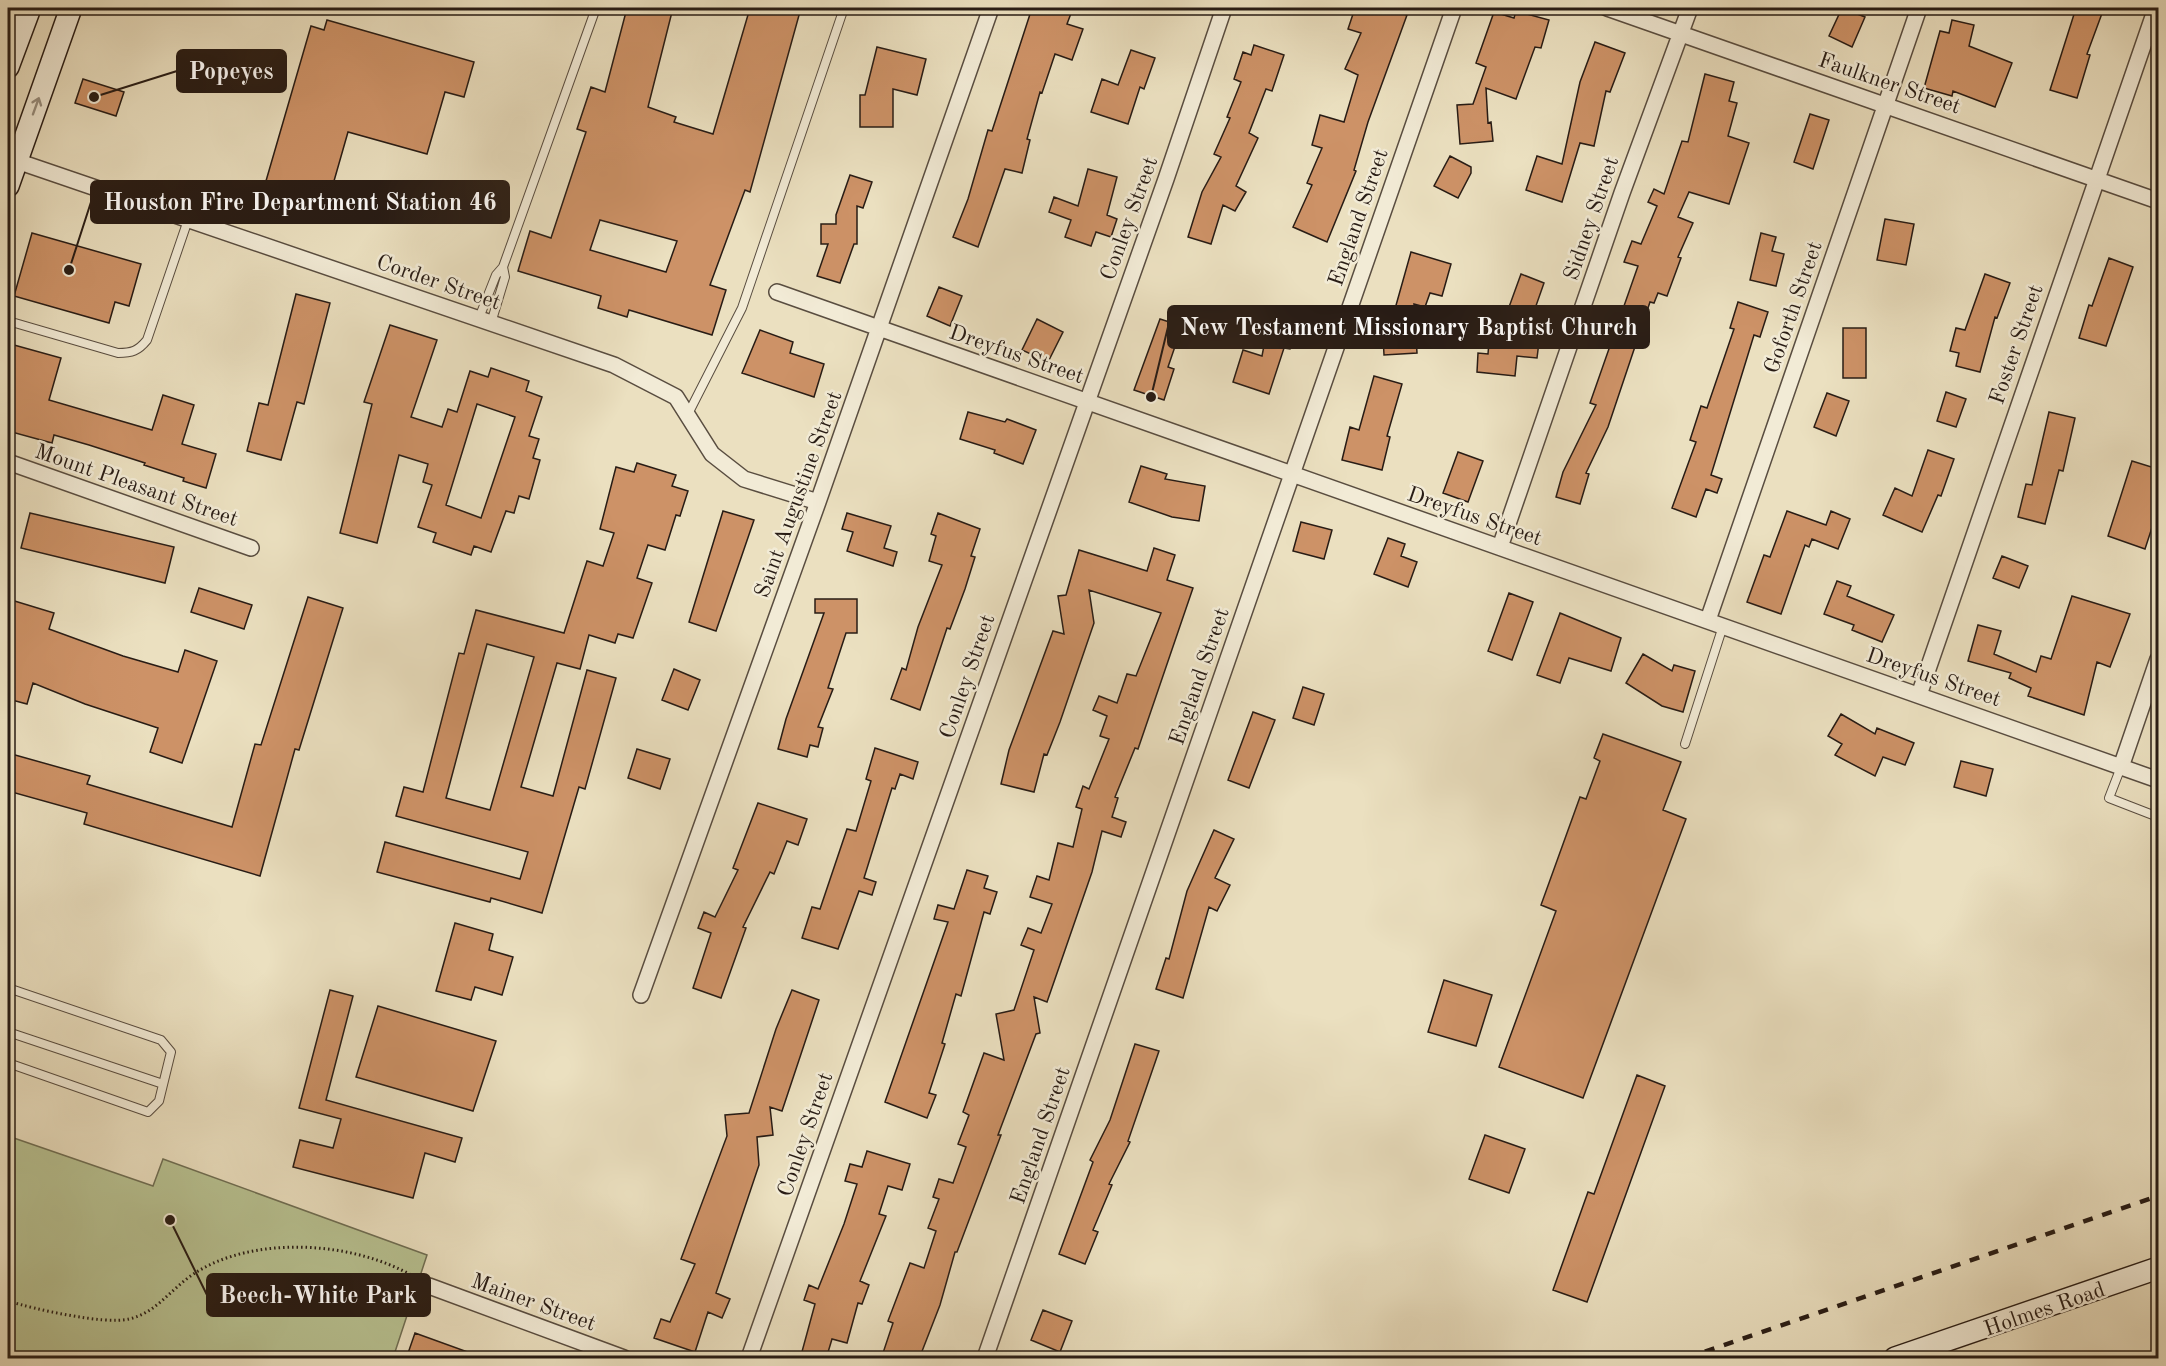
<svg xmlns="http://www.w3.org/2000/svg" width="2166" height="1366" font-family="'Old Standard TT',serif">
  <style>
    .green { fill: #b8c292; stroke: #706f54; stroke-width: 1.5 }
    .building { fill: #cd9267; stroke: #281c15; stroke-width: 1.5; fill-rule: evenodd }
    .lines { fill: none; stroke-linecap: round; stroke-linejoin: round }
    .lane-casing { stroke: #594d40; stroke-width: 10 }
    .street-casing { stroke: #594d40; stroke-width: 18 }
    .secondary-casing { stroke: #281c15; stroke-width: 24 }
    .path { stroke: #281c15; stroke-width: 3; stroke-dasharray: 1.5 3; stroke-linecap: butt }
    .lane { stroke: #f2ebd6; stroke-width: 8 }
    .street { stroke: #f2ebd6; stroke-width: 15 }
    .secondary { stroke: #f2ebd6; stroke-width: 21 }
    .rail { stroke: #281c15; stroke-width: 4.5; stroke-dasharray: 10 10; stroke-linecap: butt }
    .oneway { stroke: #978e7f }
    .labels { text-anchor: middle; stroke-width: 5; stroke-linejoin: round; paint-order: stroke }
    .street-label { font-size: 22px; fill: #281c15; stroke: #f2ebd6 }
    .leader { fill: none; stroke: #281c15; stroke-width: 2 }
    .callout-dot { fill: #281c15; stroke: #f2ebd6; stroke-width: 2 }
    .callout { fill: #281c15; stroke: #281c15; stroke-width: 2 }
    .callout-label { font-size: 24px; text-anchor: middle; font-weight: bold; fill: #fff }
  </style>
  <rect width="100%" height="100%" fill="#ebe0c0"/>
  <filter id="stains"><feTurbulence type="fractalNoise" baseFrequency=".00333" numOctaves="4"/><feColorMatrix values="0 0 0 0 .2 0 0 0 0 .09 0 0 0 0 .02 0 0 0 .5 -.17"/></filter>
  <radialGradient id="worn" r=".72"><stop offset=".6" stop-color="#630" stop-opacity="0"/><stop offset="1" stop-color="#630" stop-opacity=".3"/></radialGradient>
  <!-- green -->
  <path class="green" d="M8,1136L153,1186L163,1159L427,1255L393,1358H8Z"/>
  <!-- building -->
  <path class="building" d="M627,8H673L648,107L676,117L674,122L713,134L750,8H801L750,192L745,190L710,285L726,290L712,335L629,310L627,317L598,308L601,296L518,271L530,231L551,238L586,132L577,129L591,87L605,92ZM600,220L677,241L666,272L590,250Z
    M1032,8H1073L1067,24L1083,29L1072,60L1055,54L1042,93L1040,92L1027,139L1030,140L1022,173L1005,169L978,247L953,237L968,199L988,130L992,131Z
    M1355,8H1382L1407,15L1368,122L1354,170L1356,171L1327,242L1293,227L1312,185L1307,183L1322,148L1312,145L1320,115L1344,122L1358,75L1345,69L1361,33L1348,29Z
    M1842,8L1865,17L1852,47L1829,36Z
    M2076,8H2104L2087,54L2090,55L2077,98L2050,90Z
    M1516,11L1549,20L1541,48L1535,47L1516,99L1486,88L1488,123L1491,122L1493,141L1460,144L1457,105L1473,104L1486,67L1476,63L1494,12L1514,18Z
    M327,20L474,62L464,97L445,92L427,154L348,132L322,223L259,205L311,26L324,30Z
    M1952,20L1974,25L1969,46L2012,63L1995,107L1953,91L1952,96L1924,88L1940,31L1949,33Z
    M1595,42L1625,53L1610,92L1606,91L1594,146L1580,143L1562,202L1526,190L1537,156L1562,164L1580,82Z
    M1254,45L1284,55L1272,91L1266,89L1249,133L1258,138L1236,186L1246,192L1235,211L1223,205L1211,244L1188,237L1202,192L1221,157L1214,154L1230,118L1227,117L1241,82L1234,79L1243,52L1251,55Z
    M877,47L926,59L917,95L893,89V127H860V95H865Z
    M1131,50L1155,58L1144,89L1140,87L1128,124L1091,112L1102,79L1118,85Z
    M1705,74L1734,82L1729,101L1737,103L1728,136L1749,143L1729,204L1689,192L1678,217L1693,223L1678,257L1681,258L1667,296L1658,293L1654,303L1650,302L1608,427L1586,473L1589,474L1580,504L1556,497L1563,472L1596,405L1590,403L1638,266L1624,262L1632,241L1641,244L1657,206L1648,202L1654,189L1664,194L1682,141L1688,142Z
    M83,79L124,92L116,116L75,103Z
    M1810,114L1829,120L1813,169L1794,162Z
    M1450,156L1471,167V173L1458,198L1434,186Z
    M1088,169L1117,177L1107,215L1117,219L1111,237L1096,232L1091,246L1065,237L1071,220L1049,212L1054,197L1078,206Z
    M850,175L872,182L863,208L857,206V244H854L840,283L817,276L828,244H821V224H836V215Z
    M1885,219L1914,224L1906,265L1877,260Z
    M32,233L141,264L129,306L115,302L109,323L14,296Z
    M1761,233L1776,237L1772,251L1784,254L1776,286L1750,280Z
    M1411,252L1451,264L1442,296L1430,293L1425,307L1414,304L1417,353L1384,355L1382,317L1393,316Z
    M2109,258L2133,267L2106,346L2079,338L2089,305L2092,306Z
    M1521,274L1544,283L1524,340L1539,342L1537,358L1517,356L1515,376L1477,372L1478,353L1488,354L1489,342L1496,343Z
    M1985,274L2010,283L1997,318L1995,317L1980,372L1956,366L1959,353L1950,351L1956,328L1965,330Z
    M939,287L962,296L950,326L927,316Z
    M296,294L330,303L304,404L297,402L281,460L247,451L259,403L268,405Z
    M1738,302L1768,312L1760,337L1754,335L1711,475L1722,479L1717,493L1706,489L1696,517L1672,508L1696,442L1690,440L1701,406L1707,408L1734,329L1730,328Z
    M1270,315L1296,321L1290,349L1284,348L1269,394L1233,382L1243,350L1262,356Z
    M1037,319L1063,332L1048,362L1022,350Z
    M1160,319L1182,326L1168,367L1174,369L1164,400L1134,390Z
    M390,325L437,340L411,417L442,427L448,409L457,412L470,371L488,377L491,368L529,381L526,391L542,397L529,436L539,439L533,458L540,460L529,499L519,496L514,513L506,511L491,552L474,546L471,555L433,542L436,533L418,527L432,485L423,482L428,464L399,455L377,543L340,533L372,404L364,402ZM477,404L515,417L481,518L446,505Z
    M1843,328H1866V378H1843Z
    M760,330L793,342L790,353L824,364L814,397L742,373Z
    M14,345L61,358L49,400L152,430L163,395L194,405L182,444L216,454L206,488L183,481L184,478L144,465L145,463L89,445L54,435L52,443L8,431V367Z
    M1374,376L1402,384L1387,436L1390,437L1382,470L1342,460L1350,427L1359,430Z
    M1946,392L1966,399L1956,427L1937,421Z
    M1827,393L1849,401L1836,436L1814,427Z
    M968,412L1005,422L1007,419L1036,430L1023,464L994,453L995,450L960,439Z
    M2049,412L2075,418L2063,471L2059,470L2045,524L2018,517L2026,484L2032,485Z
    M1928,450L1954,459L1941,496L1938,495L1922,532L1883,515L1895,488L1912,496Z
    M1458,452L1483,461L1468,502L1443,493Z
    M2132,461L2158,469V509L2145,549L2108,536Z
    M637,463L676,475L672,486L688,491L680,516L676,515L665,550L648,545L637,578L652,583L633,638L618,634L615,643L589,635L580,669L557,663L521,787L553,796L587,670L616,678L585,789L579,787L542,913L491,898L490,902L377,872L385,842L520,879L528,852L396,816L404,787L423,792L459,653L464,654L476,610L564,633L587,561L603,566L614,533L600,529L616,467L634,472ZM487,644L534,657L490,810L446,798Z
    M1141,466L1167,474L1165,479L1205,486L1199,521L1172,517L1129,502Z
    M723,511L754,520L716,631L689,622Z
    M1787,511L1826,525L1831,511L1850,519L1838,549L1812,539L1809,547L1805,545L1781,614L1747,602L1764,555L1770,557Z
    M30,513L174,547L165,583L21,548Z
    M847,513L891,526L884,548L897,552L893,566L847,551L853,532L842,529Z
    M938,513L980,529L971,556L975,557L965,589L950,629L947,628L920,710L891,699L902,668L906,670L918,627L942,565L929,561L936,536L931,534Z
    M1301,522L1332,530L1324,559L1293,551Z
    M1388,538L1405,544L1401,556L1417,562L1408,587L1374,574Z
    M1154,548L1175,555L1167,580L1193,588L1138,749L1135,748L1115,797L1118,798L1112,817L1126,822L1121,837L1102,831L1092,872L1047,1002L1034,997L1040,1033L1036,1034L998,1135H1001L957,1252H955L940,1305L919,1359H890L882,1356L893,1323L888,1321L910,1263L924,1268L936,1231L928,1228L939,1199L933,1197L939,1179L953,1183L966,1147L958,1144L969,1115L963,1112L984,1053L1004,1060L996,1014L1014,1010L1034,950L1021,945L1028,928L1041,933L1052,904L1030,897L1037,876L1049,880L1058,843L1073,847L1082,809L1076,807L1083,786L1089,789L1109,739L1100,736L1107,716L1093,710L1099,696L1117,703L1127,674L1136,676L1161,613L1089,590L1094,623L1060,722L1047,755L1044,754L1034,792L1001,784L1009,750L1053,631L1064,634L1058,596L1066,595L1079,550L1147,571Z
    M2002,556L2028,566L2019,588L1993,578Z
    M1837,581L1851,586L1847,596L1894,615L1882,642L1852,630L1854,625L1824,614Z
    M199,588L252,605L244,629L191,612Z
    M1509,593L1533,602L1512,660L1488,651Z
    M2072,596L2130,614L2110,667L2097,662L2084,715L2028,696L2031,688L2009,678L2011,673L1968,661L1978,625L2001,631L1994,654L2036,672L2041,656L2051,659Z
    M308,597L343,608L299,750L295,749L260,876L84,824L87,813L8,791V753L90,776L87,784L232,827L255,744L261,745Z
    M8,599L54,613L49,629L123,656L178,672L185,650L217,661L182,763L150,752L158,728L85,704L33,683L27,704L8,699Z
    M815,599H857V633H846L828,688L833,689L818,727L823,728L818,747L810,745L807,757L778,749L786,719L824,613H815Z
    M1560,613L1621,638L1611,671L1569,658L1560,683L1537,675Z
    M1643,654L1672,671L1674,665L1695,671L1683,712L1662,706L1626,683Z
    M674,669L700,680L688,710L662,700Z
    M1303,687L1324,694L1314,725L1293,718Z
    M1253,712L1275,720L1249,788L1228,780Z
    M1841,714L1875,734L1877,728L1914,743L1905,765L1883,757L1875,776L1835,755L1842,744L1828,736Z
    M1603,734L1681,762L1663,810L1686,819L1583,1098L1499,1067L1556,911L1541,905L1580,797L1586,799L1600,761L1594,758Z
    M875,748L918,762L913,779L900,774L895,789L892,788L864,878L876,882L872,895L859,891L838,949L802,938L812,907L820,909L847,829L856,831L871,781L866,779Z
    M637,749L670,759L660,789L628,778Z
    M1961,761L1993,769L1986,796L1954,787Z
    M758,803L807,819L798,845L787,841L774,874L770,872L743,927L746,928L721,998L693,988L711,933L698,928L704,912L715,917L738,870L733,868Z
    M1214,830L1234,839L1215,878L1230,885L1217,911L1209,907L1183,998L1156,989L1166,958L1169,959L1187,891Z
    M967,870L988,876L984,888L997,892L990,914L984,912L961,996L956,994L942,1043L945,1044L929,1093L936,1095L927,1118L885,1102L948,922L934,919L938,905L954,909Z
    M455,923L493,934L489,950L513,957L502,995L475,987L471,1000L436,991Z
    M1444,980L1492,995L1476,1046L1428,1032Z
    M330,990L353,996L326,1100L462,1138L455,1162L425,1153L413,1198L293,1167L300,1140L333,1148L341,1119L299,1108Z
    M792,990L819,1000L782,1111L770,1107L773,1135L757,1137L759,1165L716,1293L730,1299L722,1318L708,1312L695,1352L654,1338L661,1319L670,1322L695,1264L681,1259L727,1136L725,1115L749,1113L776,1029Z
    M378,1006L496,1041L473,1111L356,1077Z
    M1135,1044L1159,1051L1128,1141L1130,1142L1109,1184L1112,1185L1093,1230L1098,1232L1085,1264L1059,1254L1093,1162L1090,1160L1110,1120Z
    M1637,1075L1665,1086L1587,1302L1553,1290L1588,1192L1594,1194Z
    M1485,1135L1525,1149L1509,1193L1469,1179Z
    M867,1151L910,1164L902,1190L888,1186L879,1214L886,1216L860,1281L869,1285L862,1304L858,1303L847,1343L832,1339L826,1359H800L815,1304L804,1300L809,1285L818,1289L844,1224L857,1184L845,1181L850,1164L862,1167Z
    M1043,1310L1072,1321L1060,1352L1031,1340Z
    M415,1333L476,1355V1359H406Z"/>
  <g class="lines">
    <!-- lane casing -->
    <g class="lane-casing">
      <path id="lane" d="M8,30L15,8
        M479,318L496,275L503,267L596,8
        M15,323L118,353C132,353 138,351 147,340L188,220
        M491,323L505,277L503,267
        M688,414L742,308L844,8
        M1685,744L1723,626
        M2121,767L2109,798L2158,817
        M8,988L161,1040L171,1052L159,1101L148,1112L8,1063
        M8,1032L163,1084"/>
    </g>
    <!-- street casing -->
    <g class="street-casing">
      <path id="street" d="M1607,8L2158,201
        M8,158L614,365L676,397L712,454L744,479L818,502
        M777,292L2158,780
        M8,462L251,548
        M1500,547L1622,193L1690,8
        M1708,620L1919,8
        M1919,695L2156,8
        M2121,767L2158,659
        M641,995L818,502L991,8
        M429,1286L624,1358
        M749,1358L1166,179L1224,8
        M985,1358L1454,8"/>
    </g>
    <!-- secondary casing -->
    <g class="secondary-casing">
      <path id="secondary" d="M8,67L30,8
        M8,186L71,8
        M1895,1358L2158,1268"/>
    </g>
    <!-- path -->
    <path class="path" d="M8,1301C34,1309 104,1325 129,1319C156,1313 170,1290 192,1275C252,1234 356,1241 416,1278"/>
    <!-- lane -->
    <use href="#lane" class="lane"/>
    <!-- street -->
    <use href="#street" class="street"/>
    <!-- secondary -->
    <use href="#secondary" class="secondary"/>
    <!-- rail -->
    <path class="rail" d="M1686,1358L2158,1196"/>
  </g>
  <!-- one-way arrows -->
  <defs><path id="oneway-shaft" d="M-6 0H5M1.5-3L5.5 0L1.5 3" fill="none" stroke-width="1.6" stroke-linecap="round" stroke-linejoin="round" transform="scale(1.5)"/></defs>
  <use class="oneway" href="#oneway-shaft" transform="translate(36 106) rotate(-70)"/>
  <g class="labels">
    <!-- street labels -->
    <g class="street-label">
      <text transform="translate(1890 82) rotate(19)" y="8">Faulkner Street</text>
      <text transform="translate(1357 217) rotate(-71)" y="8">England Street</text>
      <text transform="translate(1128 218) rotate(-70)" y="8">Conley Street</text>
      <text transform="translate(1590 218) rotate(-71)" y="8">Sidney Street</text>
      <text transform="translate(439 281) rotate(19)" y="8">Corder Street</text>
      <text transform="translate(1792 307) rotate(-71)" y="8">Goforth Street</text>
      <text transform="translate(2015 344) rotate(-71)" y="8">Foster Street</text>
      <text transform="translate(1017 353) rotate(19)" y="8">Dreyfus Street</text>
      <text transform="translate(137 484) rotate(19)" y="8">Mount Pleasant Street</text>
      <text transform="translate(797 494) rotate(-70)" y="8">Saint Augustine Street</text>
      <text transform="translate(1475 515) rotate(19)" y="8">Dreyfus Street</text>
      <text transform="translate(966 676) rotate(-71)" y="8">Conley Street</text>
      <text transform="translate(1198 676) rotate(-71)" y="8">England Street</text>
      <text transform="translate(1934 676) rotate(19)" y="8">Dreyfus Street</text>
      <text transform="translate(804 1134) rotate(-71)" y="8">Conley Street</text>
      <text transform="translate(1039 1135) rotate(-71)" y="8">England Street</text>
      <text transform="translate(534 1301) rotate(20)" y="8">Mainer Street</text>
      <text transform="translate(2044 1308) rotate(-19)" y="8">Holmes Road</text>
    </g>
  </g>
  <!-- callouts -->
  <path class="leader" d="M94 97L177 71M69 270L91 202M1151 397L1168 327M170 1220L207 1295"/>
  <g class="callout-dot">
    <circle cx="94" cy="97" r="6"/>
    <circle cx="69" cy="270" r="6"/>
    <circle cx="1151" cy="397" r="6"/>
    <circle cx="170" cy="1220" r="6"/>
  </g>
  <g class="callout">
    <rect x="177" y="50" width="109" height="42" rx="6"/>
    <rect x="91" y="181" width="418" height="42" rx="6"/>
    <rect x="1168" y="306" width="481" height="42" rx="6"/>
    <rect x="207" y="1274" width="223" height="42" rx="6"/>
  </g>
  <g class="callout-label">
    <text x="231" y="79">Popeyes</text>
    <text x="300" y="210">Houston Fire Department Station 46</text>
    <text x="1409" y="335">New Testament Missionary Baptist Church</text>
    <text x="318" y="1303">Beech-White Park</text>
  </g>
  <!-- margin -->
  <rect width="2166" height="1366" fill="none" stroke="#ebe0c0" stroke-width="30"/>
  <rect x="9" y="9" width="2148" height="1348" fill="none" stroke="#281c15" stroke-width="3"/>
  <rect x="15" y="15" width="2136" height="1336" fill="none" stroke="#281c15" stroke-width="1.5"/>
  <rect width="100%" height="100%" filter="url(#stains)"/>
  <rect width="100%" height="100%" fill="url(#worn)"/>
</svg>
